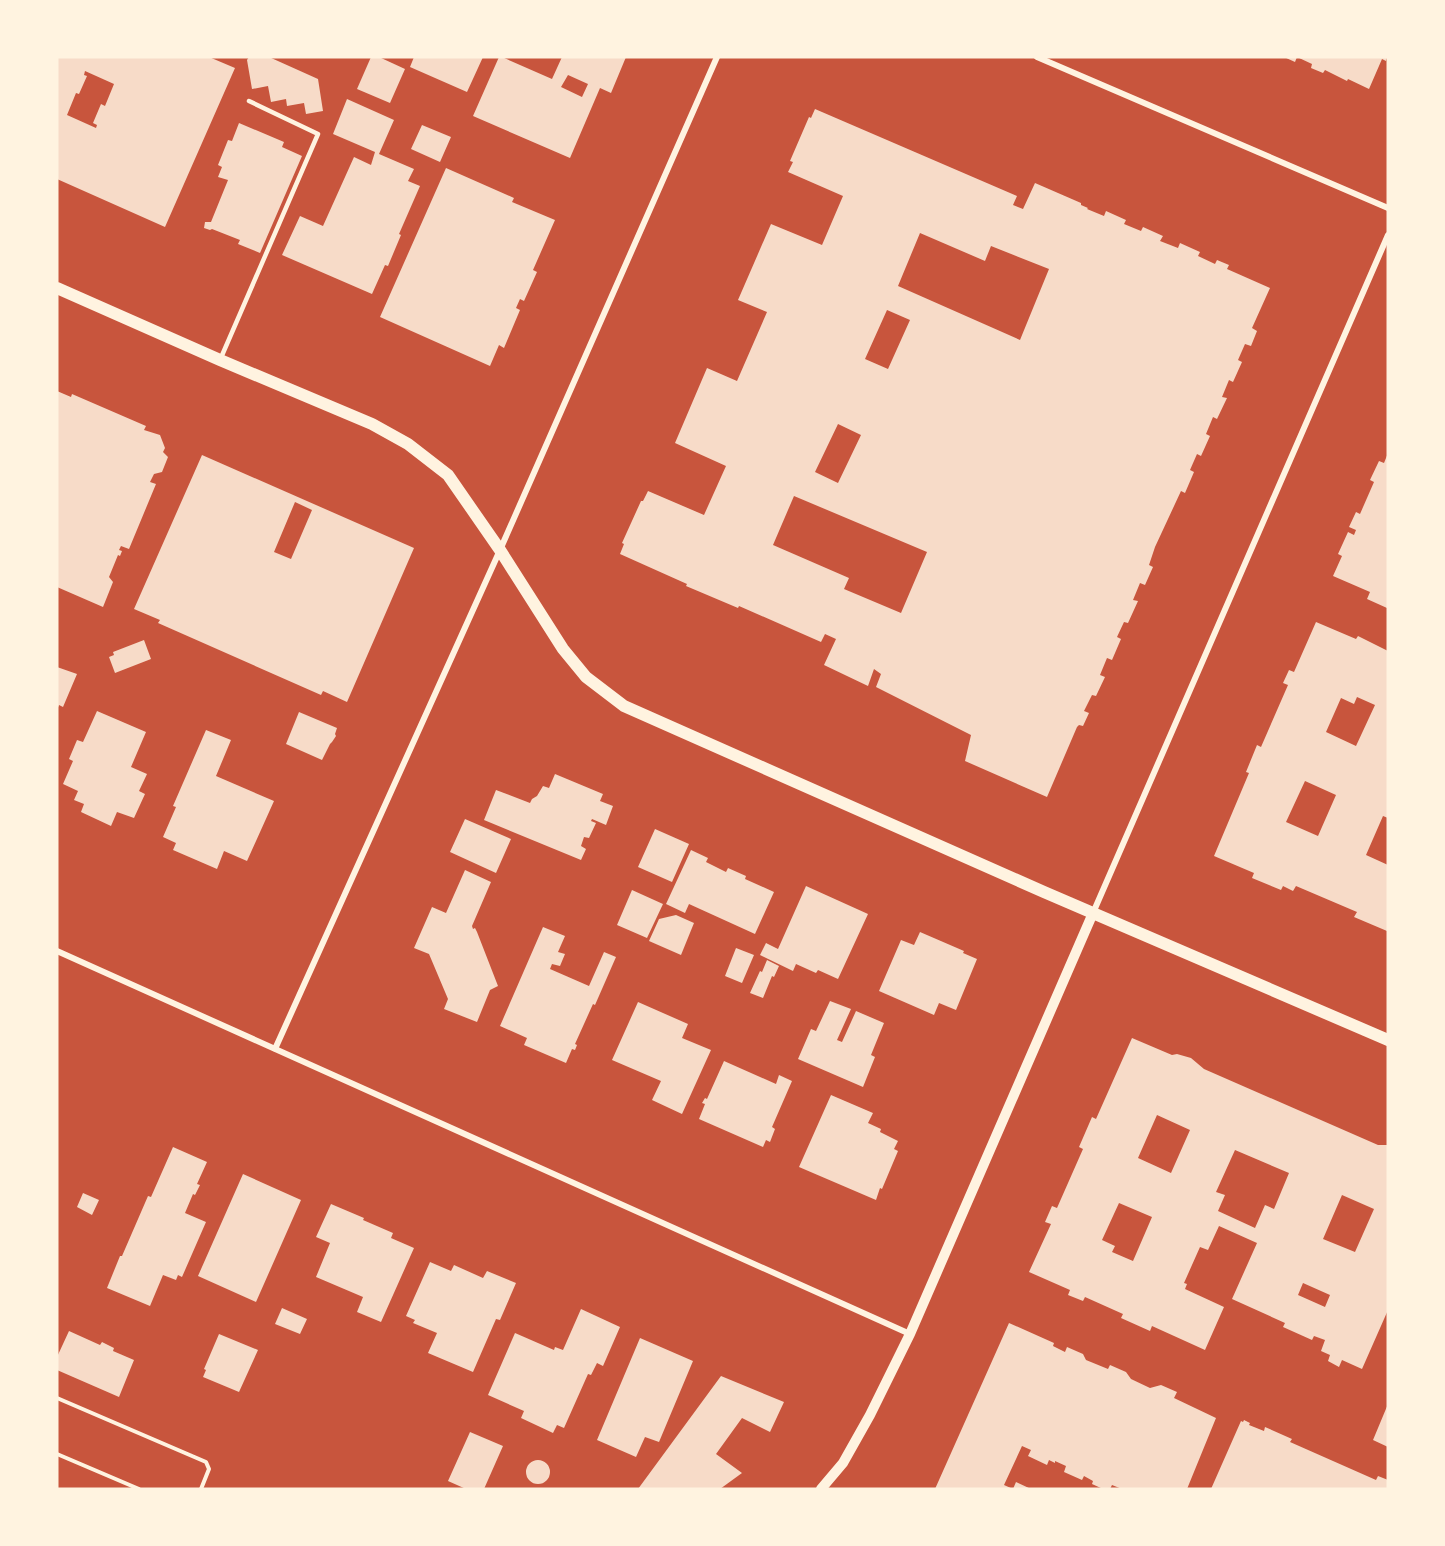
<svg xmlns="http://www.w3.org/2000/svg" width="1445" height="1546" font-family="'Roboto Condensed',sans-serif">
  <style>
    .building { fill: #f7dbc8; fill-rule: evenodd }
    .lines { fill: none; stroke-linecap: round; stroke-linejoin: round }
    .path { stroke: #fff3e0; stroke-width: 4 }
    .service { stroke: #fff3e0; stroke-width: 4.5 }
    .minor { stroke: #fff3e0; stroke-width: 6 }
    .tertiary { stroke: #fff3e0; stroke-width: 10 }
    .secondary { stroke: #fff3e0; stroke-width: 12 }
  </style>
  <rect width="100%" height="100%" fill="#c8553d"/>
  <!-- building -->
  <path class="building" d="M57,57H209L235,68L165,227L57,179ZM85,71L114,84L105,106L101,104L93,123L97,125L96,128L67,115L76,93L79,94L87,76L84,75Z
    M249,57H269L318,79L323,111L306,114L304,103L287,106L286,99L271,102L268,86L252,89L247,60Z
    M371,57H379L405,69L390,103L357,89Z
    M414,57H483L467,92L410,67Z
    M499,57H502L552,79L562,57H626L611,93L600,88L570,158L473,116ZM568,75L588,84L582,97L561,87Z
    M1284,57H1387L1386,61L1382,59L1369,89L1348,79L1347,81L1325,70L1323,73L1311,68L1312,64L1297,57L1295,62Z
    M347,99L394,120L379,154L414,169L408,181L420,186L399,234L401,235L388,266L385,265L372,294L282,255L300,216L323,226L354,157L371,165L375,152L333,134Z
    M815,109L1017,196L1013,205L1023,209L1035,183L1081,203V205L1088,208L1087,209L1104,216L1106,211L1126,220L1124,224L1141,231L1143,227L1163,236L1160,241L1178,248L1180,243L1200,252L1198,256L1215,264L1217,260L1229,265L1227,269L1270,288L1252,328L1257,331L1251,346L1245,344L1238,360L1242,362L1233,382L1229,380L1222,397L1227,398L1217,419L1213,417L1206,434L1210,436L1201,456L1197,454L1190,470L1194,472L1185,493L1181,491L1155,547L1149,565L1153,567L1145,585L1140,583L1133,600L1138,601L1128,623L1124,622L1117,637L1121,639L1112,660L1107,658L1100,675L1105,677L1096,696L1092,695L1084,711L1089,713L1083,726L1079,725L1077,727L1047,797L965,761L971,735L876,687L881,674L874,669L868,686L824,665L836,639L825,634L821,642L739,606L738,608L686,586L687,584L620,554L624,544L622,543L641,501H643L648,491L704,515L726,466L675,443L707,368L737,381L767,312L738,300L771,224L822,245L843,196L788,172L793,162L790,161L809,117L811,118ZM920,233L985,261L991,246L1049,269L1020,340L898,286ZM887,310L910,320L888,369L865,359ZM838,424L861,435L838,483L815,472ZM794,496L927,552L901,613L844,589L849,578L773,545Z
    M239,123L284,142L282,147L302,156L260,253L238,244L240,240L212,229L210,230L204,228L205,222H211L228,180L218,177L222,167L218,165L228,140L232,141Z
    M422,125L451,137L440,162L411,149Z
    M446,168L514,198L512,202L555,220L533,270L537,272L524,301L520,299L516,308L520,310L504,348L499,345L490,366L380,317Z
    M57,391L71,397L72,394L146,426L144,430L160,435L165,448L163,452L168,457L162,472L154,474L150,482L156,484L129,549L121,546L119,550L122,551L120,556L118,555L109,577L113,582L103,607L57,587Z
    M1388,453V605L1387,608L1367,599L1370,592L1333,576L1342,556L1338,554L1348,532L1354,535L1356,530L1349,527L1356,512L1360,514L1374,482L1370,480L1379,461L1384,463Z
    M202,455L414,548L347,702L323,691L321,695L158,623L160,620L134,609ZM295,502L312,510L291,559L274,552Z
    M1316,622L1356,639L1358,636L1388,651V818L1383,816L1366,855L1388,865L1387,931L1354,917L1357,912L1296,886L1293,891L1283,886L1281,890L1252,878L1254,873L1214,856L1249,773L1246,772L1257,745L1261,747L1288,685L1283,683L1289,670L1294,672ZM1357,697L1375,705L1356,746L1326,732L1341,698L1354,704ZM1305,781L1336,795L1318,836L1286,822Z
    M144,640L151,659L115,673L109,657L114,655L113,652Z
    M57,667L77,674L63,707L59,705L57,710Z
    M97,711L146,732L131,767L147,774L139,791L145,794L134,818L117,812L111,826L81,812L84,804L74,800L78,791L63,784L73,761L69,759L77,740L83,742Z
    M299,712L337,728L335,734L336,736L332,742L330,744L322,760L286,744Z
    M206,730L231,740L216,776L274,801L247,861L224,851L217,869L173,850L176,843L163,837L176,807L173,806Z
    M555,774L603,794L600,801L613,806L606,825L592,819L591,821L596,823L589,838L584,837L581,846L586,849L581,860L484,820L496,790L530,803L532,799L537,796L543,786L549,788Z
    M465,819L511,839L496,873L450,852Z
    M655,829L689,844L672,882L638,867Z
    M691,850L708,858L706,862L726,872L728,868L746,876L745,879L774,892L755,934L689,904L685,913L666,904Z
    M465,870L491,882L472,926L473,929L475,928L477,932L498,986L490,990L477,1022L444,1009L448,999L429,954L414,948L432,907L446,913Z
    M806,886L868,914L838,979L818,970L816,973L796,964L793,971L760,955L766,943L778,949Z
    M632,890L663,904L647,938L617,925Z
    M676,915L694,923L681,955L649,941L659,919Z
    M543,927L565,936L558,952L565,954L560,966L552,964L550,969L589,986L604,952L616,957L595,1005L593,1004L575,1044L577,1045L575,1050L572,1049L566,1063L524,1045L527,1038L500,1026Z
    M920,932L964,951L963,953L977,959L956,1010L939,1003L934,1015L879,991L901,940L914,945Z
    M736,948L754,955L742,983L725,976Z
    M767,960L779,966L774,977L772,976L763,998L750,993L760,971L762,972Z
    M830,1001L851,1009L837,1040L842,1042L856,1011L884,1023L871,1055L875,1057L863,1087L798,1059L811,1029L816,1031Z
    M638,1002L688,1024L682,1038L711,1050L682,1114L652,1100L661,1081L612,1060Z
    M1132,1038L1172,1055L1177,1054L1191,1058L1204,1069L1378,1145H1388V1310L1362,1369L1342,1360L1339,1367L1328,1361L1330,1355L1321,1351L1325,1340L1314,1336L1312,1340L1283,1327L1285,1323L1232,1299L1257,1243L1219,1226L1208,1250L1200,1247L1184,1283L1187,1284L1185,1289L1224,1307L1205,1350L1152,1326L1150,1331L1121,1318L1123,1314L1085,1297L1083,1301L1068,1295L1070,1290L1029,1272L1051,1224L1045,1222L1052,1206L1057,1208L1083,1149L1079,1147L1092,1117L1096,1119ZM1157,1115L1190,1130L1171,1173L1138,1158ZM1235,1150L1289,1173L1274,1209L1265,1205L1255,1228L1218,1211L1225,1195L1216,1192ZM1342,1195L1374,1209L1355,1252L1323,1239ZM1119,1203L1152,1217L1133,1261L1112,1252L1115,1246L1102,1240ZM1303,1283L1330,1295L1325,1307L1298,1295Z
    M724,1061L776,1084L779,1075L792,1081L772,1127L775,1129L770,1142L766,1140L763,1147L699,1119L705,1104L702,1103L705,1098L707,1099Z
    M831,1095L873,1113L868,1123L881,1129L880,1132L898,1141L894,1149L898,1151L882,1189L880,1188L876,1200L799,1167Z
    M173,1147L207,1162L197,1184L200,1185L195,1195L193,1194L185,1213L206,1222L182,1277L178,1275L176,1280L163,1275L150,1306L107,1288L120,1256H122L148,1196L151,1197Z
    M243,1174L301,1200L256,1302L198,1276Z
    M83,1193L99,1200L92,1215L77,1207Z
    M331,1204L364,1218L363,1220L393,1233L391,1238L414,1248L381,1322L357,1312L363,1297L316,1277L330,1243L316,1237Z
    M430,1262L451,1271L454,1265L483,1278L487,1271L516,1283L500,1320L496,1319L473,1372L428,1353L437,1333L413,1323L415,1320L406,1316Z
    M282,1308L307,1319L300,1334L275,1324Z
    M581,1309L620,1327L603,1366L597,1363L591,1375L588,1374L564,1428L557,1425L553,1433L521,1418L524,1411L488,1395L515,1333L554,1350L555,1347L563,1350Z
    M1009,1323L1054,1343L1053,1346L1065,1352L1067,1347L1083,1354L1086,1360L1108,1369L1110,1365L1126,1372L1131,1379L1150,1388L1161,1385L1177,1392L1174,1398L1216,1418L1187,1489H1122L1112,1485L1110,1489H1103L1092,1484L1093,1481L1084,1476L1082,1480L1064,1472L1066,1466L1055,1461V1463L1049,1460L1047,1465L1028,1456L1031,1450L1022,1446L1004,1485L1013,1489L1016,1482L1031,1489H935Z
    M69,1331L100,1345L102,1342L114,1348L113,1351L134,1360L119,1397L57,1370V1357Z
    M219,1334L258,1350L239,1392L203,1377L206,1370L204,1369Z
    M640,1338L693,1361L659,1442L645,1437L636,1457L597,1440Z
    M721,1376L784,1402L770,1432L742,1418L716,1454L742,1473L720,1489H638Z
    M1388,1404V1447L1373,1440Z
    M1244,1420L1250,1423L1249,1425L1264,1431L1265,1427L1292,1439L1290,1442L1376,1480L1378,1476L1388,1480V1489H1211L1241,1421L1243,1422Z
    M470,1432L503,1446L484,1489H466L448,1481Z
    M526 1472a12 12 0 1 1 24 0a12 12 0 1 1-24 0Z"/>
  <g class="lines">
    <!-- path -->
    <path class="path" d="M57,1398L206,1462L209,1469L201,1489
      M57,1454L139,1489"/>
    <!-- service -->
    <path class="service" d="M220,360L318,134L249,101"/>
    <!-- minor -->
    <path class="minor" d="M1037,57L1388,208
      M1093,913L1388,235
      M57,951L910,1334
      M275,1049L500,550L717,57"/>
    <!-- tertiary -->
    <path class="tertiary" d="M821,1489L843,1463L870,1415L910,1334L1093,913"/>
    <!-- secondary -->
    <path class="secondary" d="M57,288L220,360L372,424L408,444L448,475L500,550L563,649L586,677L624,706L1044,892L1388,1040"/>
  </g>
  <!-- border -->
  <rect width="1445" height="1546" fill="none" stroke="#fff3e0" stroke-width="117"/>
</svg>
